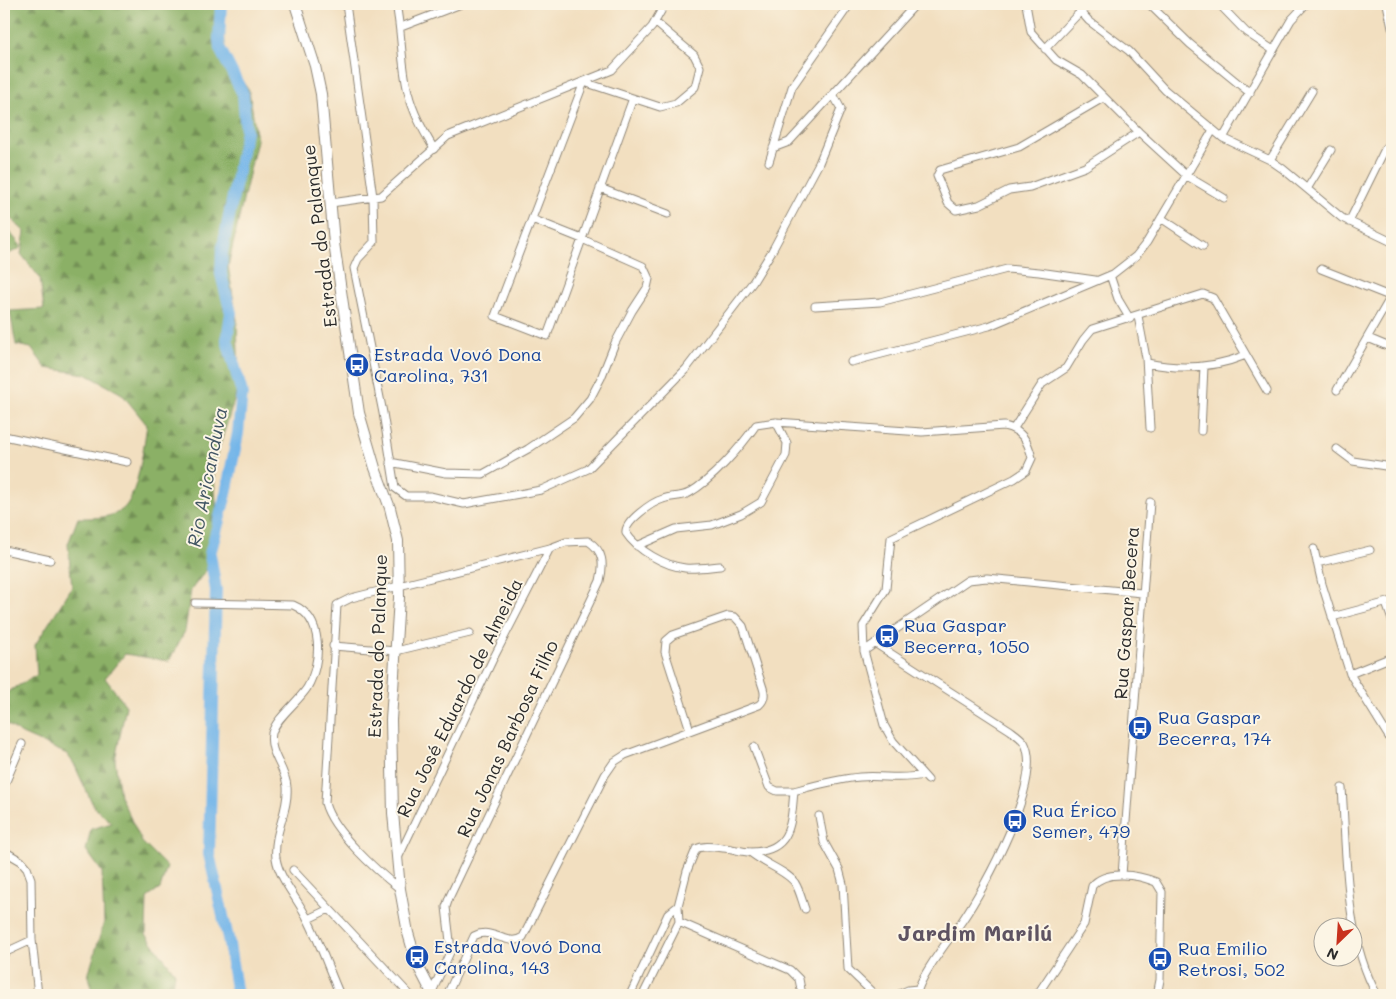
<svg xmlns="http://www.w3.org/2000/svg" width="1396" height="999" font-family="Mali,sans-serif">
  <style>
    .forest { fill: url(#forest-firs); stroke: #5b6e48 }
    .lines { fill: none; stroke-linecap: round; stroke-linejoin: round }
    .river { stroke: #75b6e9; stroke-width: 12 }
    .street-casing { stroke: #8e8576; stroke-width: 9 }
    .secondary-casing { stroke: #8e8576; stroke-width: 12 }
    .street { stroke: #fff; stroke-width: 7 }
    .secondary { stroke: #fff; stroke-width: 10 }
    .labels { text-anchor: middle; stroke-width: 4; stroke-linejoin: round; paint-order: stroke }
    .street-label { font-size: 18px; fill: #2b2b2b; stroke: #fcf5e5 }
    .transit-label { font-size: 18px; fill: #164399; stroke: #fcf5e5; text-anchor: start }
    .water-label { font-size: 19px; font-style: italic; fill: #415564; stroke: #fcf5e5 }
    .district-label { font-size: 22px; font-weight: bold; fill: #5e5362; stroke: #fcf5e5 }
  </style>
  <defs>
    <pattern id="forest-firs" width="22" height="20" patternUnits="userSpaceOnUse" patternTransform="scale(1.25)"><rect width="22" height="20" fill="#8bb066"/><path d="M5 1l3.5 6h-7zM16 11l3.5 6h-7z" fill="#728f54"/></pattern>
  </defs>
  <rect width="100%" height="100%" fill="#fcf5e5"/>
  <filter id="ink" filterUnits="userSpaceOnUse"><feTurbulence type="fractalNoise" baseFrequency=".02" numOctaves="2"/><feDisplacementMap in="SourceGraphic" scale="10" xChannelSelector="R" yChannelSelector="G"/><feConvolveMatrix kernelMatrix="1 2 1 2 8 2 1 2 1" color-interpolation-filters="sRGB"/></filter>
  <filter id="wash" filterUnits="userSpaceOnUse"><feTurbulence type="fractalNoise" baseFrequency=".0096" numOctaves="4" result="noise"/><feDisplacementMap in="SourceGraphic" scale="20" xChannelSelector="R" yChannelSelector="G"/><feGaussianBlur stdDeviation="1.12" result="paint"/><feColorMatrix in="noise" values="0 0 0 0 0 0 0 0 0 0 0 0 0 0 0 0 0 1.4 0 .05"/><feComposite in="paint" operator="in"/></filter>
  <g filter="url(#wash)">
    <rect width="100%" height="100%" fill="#f2dfc0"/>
    <!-- forest -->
    <path class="forest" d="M4,4H224L225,56L249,91L257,140L228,266L237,320L239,385L213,467L217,515L210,565L191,590L185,631L169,661L125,654L105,678L126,706L115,760L120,796L142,842L167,867L160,889L147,898L146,934L175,973L172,995H93L88,976L104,922L102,872L86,850L91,829L112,823L94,807L74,764L67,754L22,734L4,722V694L37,675L35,645L72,587L68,544L78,518C93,518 113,519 125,507C138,493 144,444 147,425L122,394L86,374L46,368L31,348L16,345L10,311L44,309L40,278L21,254L25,232L4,212Z
      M4,225L21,246L19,249L4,256Z"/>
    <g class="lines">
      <!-- river -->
      <path class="river" d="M221,4L219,39L220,49L243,94L246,131L222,252L221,274L231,313L227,340L242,393L238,433L226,494L210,554L216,590L209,854L228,938L237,995"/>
    </g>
  </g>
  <g filter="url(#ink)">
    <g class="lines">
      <!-- street casing -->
      <g class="street-casing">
        <path id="street" d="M346,4L373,197L374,242L358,259L354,268L383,413L395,488L406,496H430L464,504L541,490L588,469L686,369L753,282L772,251L819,163L841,109L833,94
          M396,4C402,33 401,64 408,92C413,113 423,130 434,149
          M1026,4L1031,32L1056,60L1082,75L1139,132L1187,176L1224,198
          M1074,4L1089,21L1129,51L1165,90L1223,138L1270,160L1283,169L1342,218L1392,242
          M1149,4L1190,44L1250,93
          M1219,4L1246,32L1273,50
          M1387,4L1392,28
          M401,27L461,4
          M1045,49L1080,12L1092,4
          M633,98L547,336L495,316L584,82L660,107L676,103L695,87L700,67L694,55L655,22
          M1103,98L1019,147L940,170L937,176L948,203L956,210L979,205L1009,190L1030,187L1085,167L1139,132
          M1223,138L1291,20L1306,4
          M773,148L789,142L916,4
          M1270,160L1312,91
          M769,162L792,87L850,4
          M600,188L668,214
          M1307,189L1331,150
          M331,203L381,196L448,136L612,70L652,27L665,4
          M1161,218L1203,246
          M1349,222L1386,147
          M1321,269L1392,297
          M1110,275L1118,299L1130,319
          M815,306L880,302L1007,269L1039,272L1095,280
          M1138,316L1146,358L1150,428
          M1368,338L1392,348
          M851,362L989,326L1113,274L1136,256L1147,242L1213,130
          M1147,363C1180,370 1214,368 1246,355
          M1337,390L1389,300L1392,286
          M1014,428L1042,384L1066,368L1083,340L1092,329L1203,294L1213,298L1267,391
          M1201,431L1204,366
          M4,436L127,462
          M1337,449L1353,461L1392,467
          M390,462L446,473L483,474L528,449L574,418L590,399L601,378L615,343L632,311L647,288L649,279L643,266L582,239L532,219
          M637,546L676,529L712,525L741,514L761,502L786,455L787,443L776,422
          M1314,549L1322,584L1350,674L1392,657
          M4,550L50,560
          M1317,563L1370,550
          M720,566C709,567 696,569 685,568C665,566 637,550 626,533C624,522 652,502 663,499C671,496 682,497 689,493C712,480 741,447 756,425L776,422L922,432L1004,426C1022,430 1028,441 1032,458L1026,471L1014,479L891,538L886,589L863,626L864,651L884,725L893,741L928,780
          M195,603L293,605C324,618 322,662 307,688C298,702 276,718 272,733C268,753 286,768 287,787C289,811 273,833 276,858C279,879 298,899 307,918C320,943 329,970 340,995
          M1386,603L1392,620
          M1332,617L1392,601
          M876,644L1010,730C1014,733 1020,737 1024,742C1045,779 984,889 962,921C951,937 918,978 917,995
          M333,646L396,651L470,633
          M864,651L968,580L987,578L1142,593
          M1350,674L1392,742
          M754,747L769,787L777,791H794
          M4,786L22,744
          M1342,788C1347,856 1344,935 1377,995
          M819,816L824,842L839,869L843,884L848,969L875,995
          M4,851L21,861L27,868L31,879L32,940L38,995
          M750,852C762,863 787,871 795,883C800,891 802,901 805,909
          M398,858L492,661L550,548
          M293,870L410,995
          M1122,875L1150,502
          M400,889C377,871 332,831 325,803L337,605L351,598L550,548L566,542L588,541C604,551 604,564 600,581L449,898L446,907L451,950L432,992
          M308,919L329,909
          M679,922L790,970L799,979L802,995
          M4,953L32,940
          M447,995L474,936C492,926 507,948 523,937L605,775L614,762L625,755L759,705C765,700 765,694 763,688L743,626L735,617L728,616L673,635L666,641L665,652L690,730
          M630,995L668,914L678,906
          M643,995L679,922L678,906L687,871L696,849C704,845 714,847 723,848C732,848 741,852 750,852C792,852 791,823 794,791C816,785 837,779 860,777C881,775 903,780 923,775
          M897,995L908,990L918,989
          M1037,995L1084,924L1092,886C1106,869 1138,875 1156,882L1162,892L1160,980L1157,995"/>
      </g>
      <!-- secondary casing -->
      <g class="secondary-casing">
        <path id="secondary" d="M295,4L315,66L321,94L334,243L359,413L375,468L390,508L398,541L399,598L391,720L393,813L400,889L408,933L417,964L433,995"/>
      </g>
      <!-- street -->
      <use href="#street" class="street"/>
      <!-- secondary -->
      <use href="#secondary" class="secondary"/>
    </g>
  </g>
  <!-- icons -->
  <defs>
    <g id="bus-disc" transform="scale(1.25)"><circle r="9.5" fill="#1a4fb4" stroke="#fcf5e5"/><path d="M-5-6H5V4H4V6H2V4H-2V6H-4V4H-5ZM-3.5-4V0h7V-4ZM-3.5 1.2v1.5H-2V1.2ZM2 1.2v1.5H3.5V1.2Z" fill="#fff"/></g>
  </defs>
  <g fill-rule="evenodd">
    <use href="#bus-disc" x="357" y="365"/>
    <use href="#bus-disc" x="887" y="636"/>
    <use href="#bus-disc" x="1140" y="728"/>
    <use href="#bus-disc" x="1015" y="821"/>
    <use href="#bus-disc" x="417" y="957"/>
    <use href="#bus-disc" x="1160" y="959"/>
  </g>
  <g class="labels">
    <!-- street labels -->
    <g class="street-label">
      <text transform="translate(320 236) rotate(-97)" y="6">Estrada do Palanque</text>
      <text transform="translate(1127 613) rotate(-86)" y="6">Rua Gaspar Becera</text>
      <text transform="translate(378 646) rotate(-88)" y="6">Estrada do Palanque</text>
      <text transform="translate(460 698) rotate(-64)" y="6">Rua José Eduardo de Almeida</text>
      <text transform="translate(508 739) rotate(-65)" y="6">Rua Jonas Barbosa Filho</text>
    </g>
    <!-- transit labels -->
    <g class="transit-label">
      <text x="374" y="361">Estrada Vovó Dona<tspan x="374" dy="21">Carolina, 731</tspan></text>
      <text x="904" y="632">Rua Gaspar<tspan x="904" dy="21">Becerra, 1050</tspan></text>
      <text x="1158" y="724">Rua Gaspar<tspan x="1158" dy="21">Becerra, 174</tspan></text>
      <text x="1032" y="817">Rua Érico<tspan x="1032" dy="21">Semer, 479</tspan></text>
      <text x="434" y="953">Estrada Vovó Dona<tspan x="434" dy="21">Carolina, 143</tspan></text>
      <text x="1178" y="955">Rua Emilio<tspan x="1178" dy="21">Retrosi, 502</tspan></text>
    </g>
    <!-- water labels -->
    <g class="water-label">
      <text transform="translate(207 477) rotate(-79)" y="7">Rio Aricanduva</text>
    </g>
    <!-- district labels -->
    <g class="district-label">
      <text x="975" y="941">Jardim Marilú</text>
    </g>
  </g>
  <!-- margin -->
  <rect width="1396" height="999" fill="none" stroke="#fcf5e5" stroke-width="20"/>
  <!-- north arrow -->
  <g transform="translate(1338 942) rotate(205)"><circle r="24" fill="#fcf5e5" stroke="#a8a49b"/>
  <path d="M0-4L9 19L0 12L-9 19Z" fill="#c8321e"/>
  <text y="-8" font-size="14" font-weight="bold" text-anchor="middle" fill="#2b2b2b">N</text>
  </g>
</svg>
